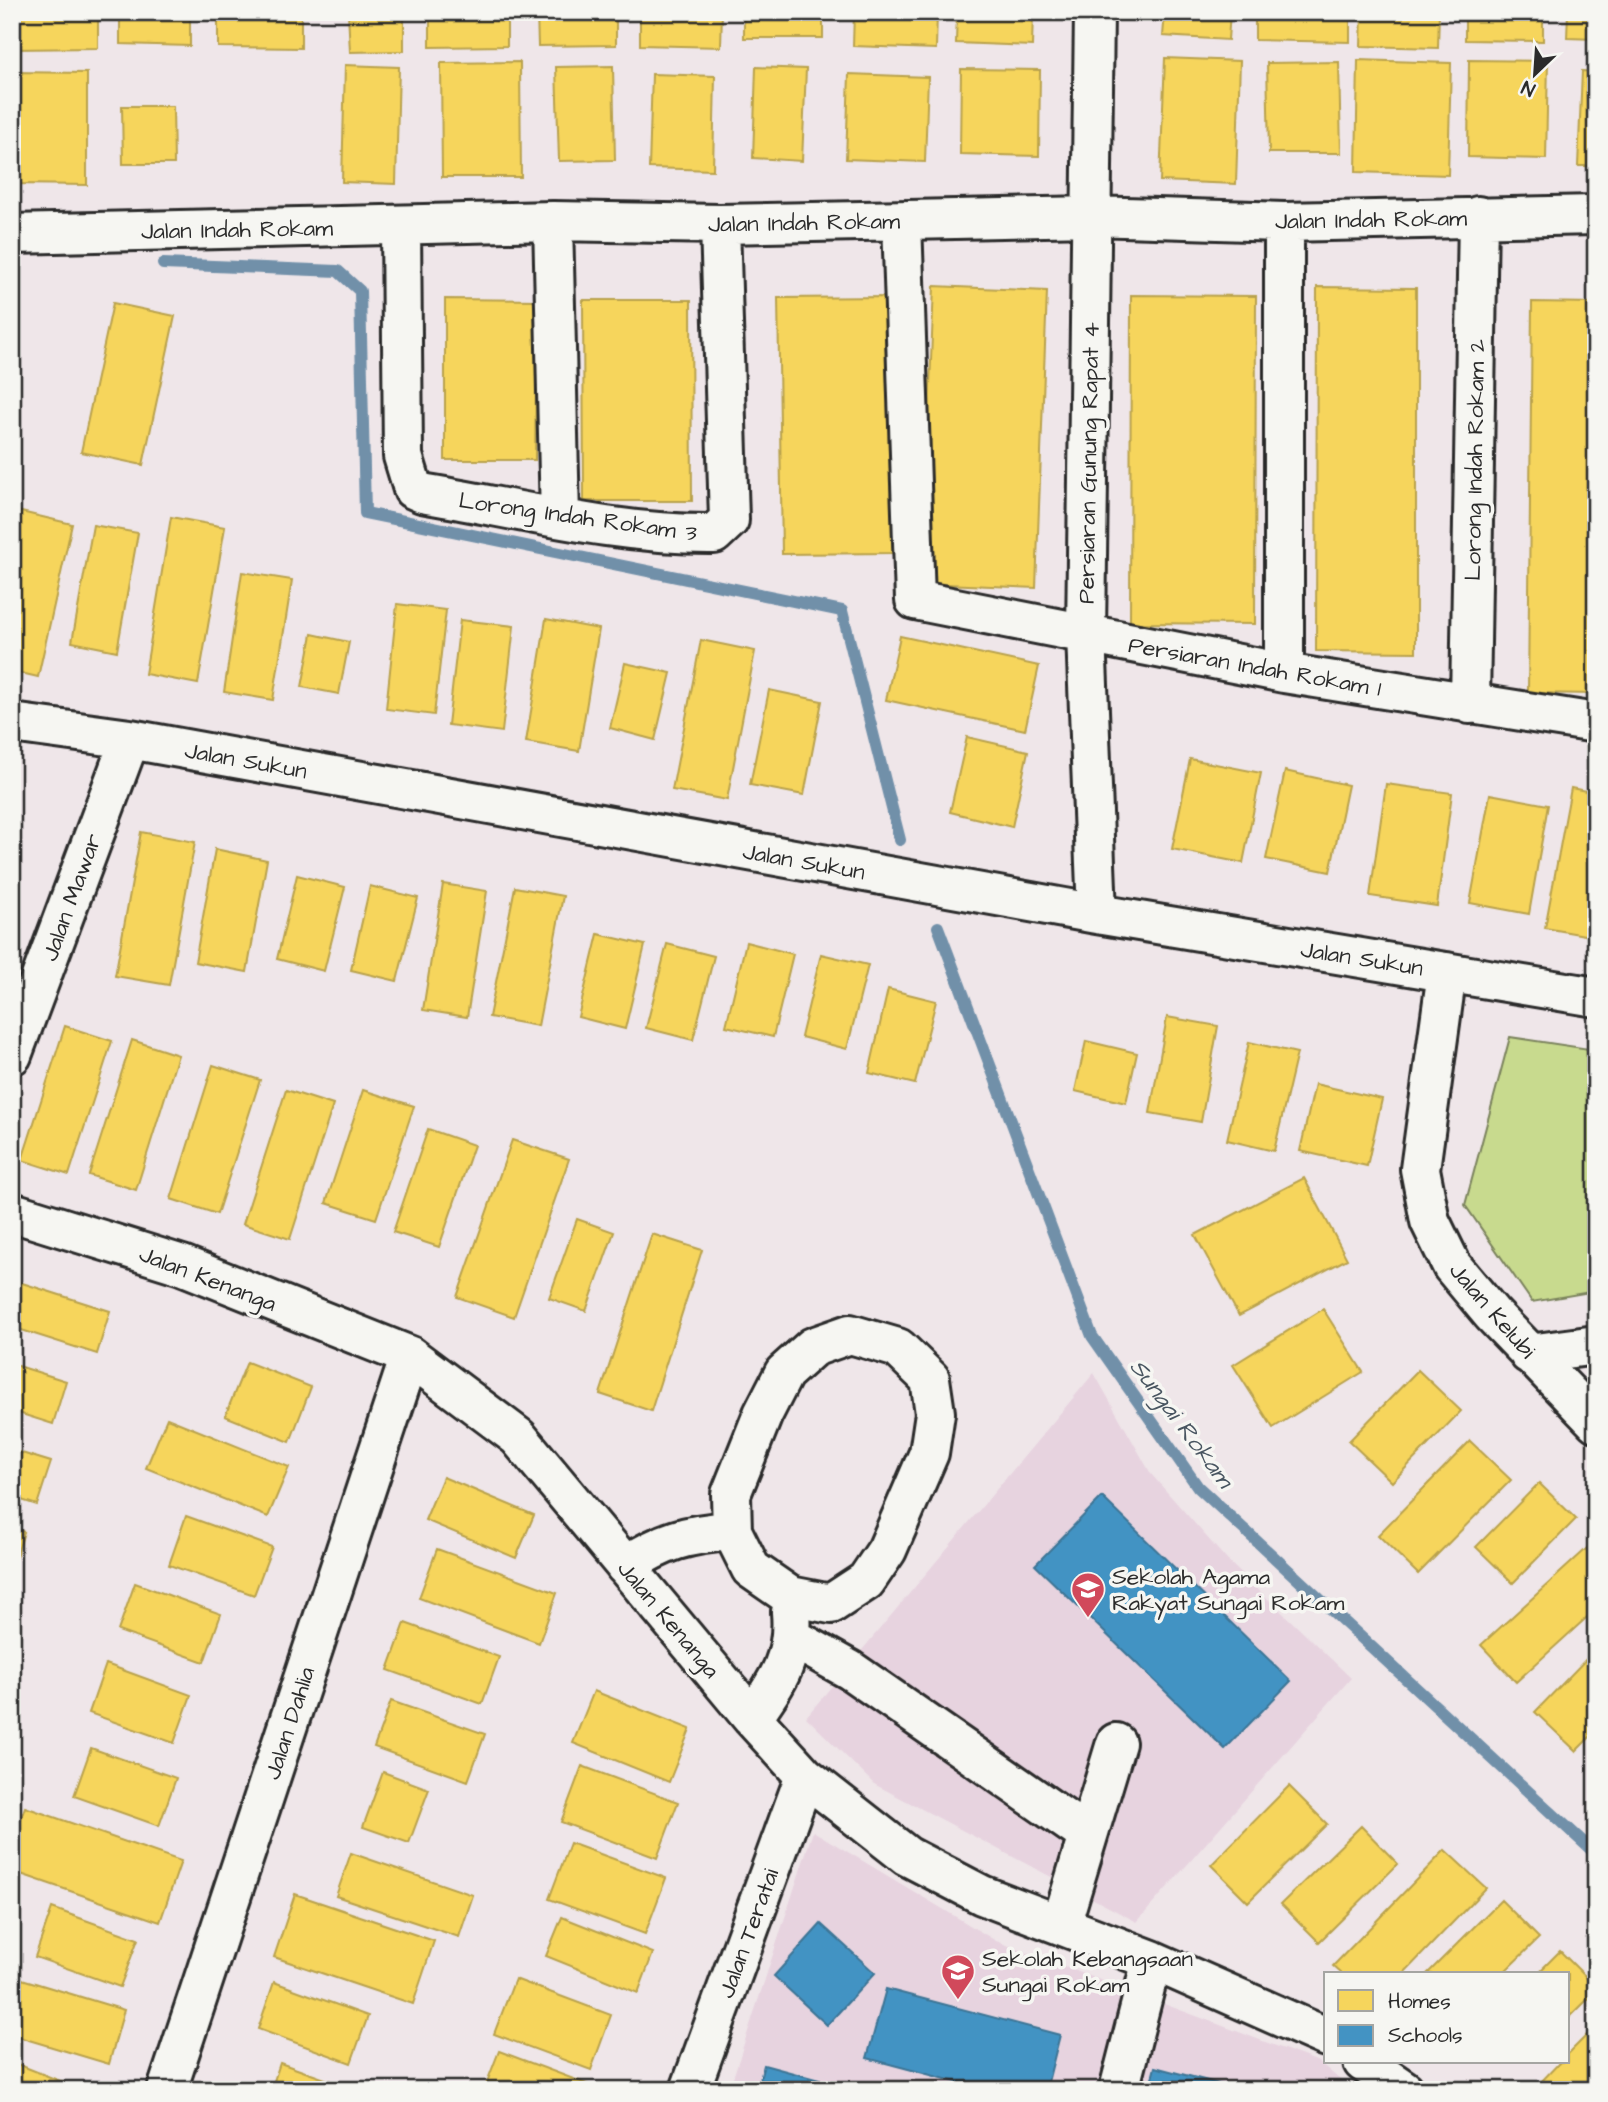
<svg xmlns="http://www.w3.org/2000/svg" width="1608" height="2102" font-family="'Architects Daughter',sans-serif">
  <style>
    .built { fill: #e7d3df }
    .green { fill: #c8da8e; stroke: #7a825c; stroke-width: 2 }
    .homes { fill: #f6d55c; stroke: #b9a24d; stroke-width: 2 }
    .schools { fill: #4393c3; stroke: #3c7495; stroke-width: 2 }
    .lines { fill: none; stroke-linecap: round; stroke-linejoin: round }
    .stream { stroke: #7190a9; stroke-width: 12 }
    .minor-casing { stroke: #2b2b2b; stroke-width: 44 }
    .minor { stroke: #f6f6f2; stroke-width: 38 }
    .labels { text-anchor: middle; stroke-width: 7; stroke-linejoin: round; paint-order: stroke }
    .street-label { font-size: 23px; fill: #2b2b2b; stroke: #f6f6f2 }
    .poi-label { font-size: 23px; fill: #2b2b2b; stroke: #f6f6f2; text-anchor: start }
    .water-label { font-size: 24px; font-style: italic; fill: #485560; stroke: #f6f6f2 }
  </style>
  <rect width="100%" height="100%" fill="#efe6e9"/>
  <filter id="ink" filterUnits="userSpaceOnUse"><feTurbulence type="fractalNoise" baseFrequency=".0143" numOctaves="2"/><feDisplacementMap in="SourceGraphic" scale="14" xChannelSelector="R" yChannelSelector="G"/><feConvolveMatrix kernelMatrix="1 2 1 2 8 2 1 2 1" color-interpolation-filters="sRGB"/></filter>
  <g filter="url(#ink)">
    <!-- built -->
    <path class="built" d="M1094,1373L1151,1474L1227,1560L1351,1678L1137,1922L874,1784L806,1717Z
      M813,1831L996,1941L1319,2062L1352,2090H729Z"/>
    <!-- green -->
    <path class="green" d="M1510,1037L1596,1050V1291L1532,1302L1465,1205Z"/>
    <!-- homes -->
    <path class="homes" d="M12,12H98V48L12,49Z
      M120,12H190V46L120,44Z
      M218,12H301V48L218,47Z
      M348,12H404V51L350,52Z
      M430,12H507V46L430,47Z
      M537,12H616V45L538,46Z
      M640,12H722L721,47L640,45Z
      M744,12H823V38H744Z
      M854,12H937L936,49L853,46Z
      M957,12H1033L1032,46L956,43Z
      M1165,12H1230L1228,40L1163,36Z
      M1255,12H1350V42L1255,40Z
      M1362,12H1439L1438,48L1361,46Z
      M1465,12H1543V41L1465,40Z
      M1568,12H1596V39L1567,38Z
      M1165,58L1240,61L1236,184L1160,181Z
      M1358,60L1451,63L1448,175L1356,172Z
      M1469,60L1548,61L1546,159L1468,157Z
      M520,62L521,177H442L441,63Z
      M1339,62L1341,153H1269L1267,63Z
      M345,65L399,67L396,184L342,182Z
      M613,66L615,160L559,161L556,67Z
      M756,67L806,69L802,161L753,158Z
      M961,69L1040,70L1039,156L960,154Z
      M1582,71L1596,72V166H1578Z
      M12,72L87,73V185L12,184Z
      M652,74L715,76L713,170L649,168Z
      M849,74L928,77L925,162L846,159Z
      M122,106H173L174,164H123Z
      M934,286L1047,291L1036,588L922,583Z
      M1317,287L1416,288V652L1316,651Z
      M1131,295L1256,296L1255,624L1130,623Z
      M891,297L894,553L782,554L778,298Z
      M445,299L537,300L535,460H445Z
      M583,300H691L692,501H584Z
      M1532,302L1596,303V694L1528,693Z
      M113,303L175,316L143,465L81,452Z
      M17,511L72,524L38,677L12,671V533Z
      M171,517L225,527L198,684L145,674Z
      M93,525L138,533L117,651L72,642Z
      M242,572L292,580L273,700L224,692Z
      M397,604L446,610L434,715L386,709Z
      M546,619L599,629L579,751L526,742Z
      M460,620L514,626L502,732L448,725Z
      M312,634L349,642L339,694L302,687Z
      M900,636L1039,666L1025,730L886,700Z
      M701,640L755,651L727,800L672,790Z
      M625,663L671,673L655,740L610,728Z
      M769,690L822,701L804,795L750,785Z
      M967,737L1028,751L1012,827L950,812Z
      M1190,759L1261,773L1243,863L1172,849Z
      M1285,771L1348,785L1330,872L1266,859Z
      M1386,784L1452,793L1437,906L1370,896Z
      M1571,788L1596,793V937L1545,928Z
      M1490,794L1548,805L1529,914L1470,903Z
      M141,832L195,842L169,985L115,976Z
      M215,849L267,860L247,972L195,962Z
      M297,875L345,887L324,971L277,959Z
      M443,884L487,891L467,1017L423,1010Z
      M370,886L418,898L397,981L351,970Z
      M515,887L563,896L538,1026L489,1017Z
      M598,934L645,945L625,1029L578,1017Z
      M746,942L793,954L773,1037L726,1026Z
      M667,944L714,956L693,1040L646,1028Z
      M821,954L868,965L847,1049L801,1037Z
      M888,989L936,1001L915,1084L869,1073Z
      M1167,1017L1218,1026L1201,1122L1150,1113Z
      M65,1026L112,1041L69,1175L22,1160Z
      M132,1040L178,1055L136,1190L89,1175Z
      M1086,1041L1137,1053L1126,1103L1075,1091Z
      M1249,1042L1297,1053L1274,1151L1227,1140Z
      M213,1065L260,1080L217,1214L171,1199Z
      M1315,1084L1382,1099L1367,1166L1300,1151Z
      M286,1090L333,1105L290,1239L243,1224Z
      M363,1090L414,1106L376,1219L326,1203Z
      M428,1129L474,1145L439,1247L393,1232Z
      M512,1140L569,1159L514,1317L457,1297Z
      M1304,1178L1347,1259L1239,1316L1195,1235Z
      M577,1219L614,1232L586,1311L549,1298Z
      M652,1234L702,1250L651,1411L600,1394Z
      M19,1282L110,1311L97,1354L12,1327V1303Z
      M1323,1309L1363,1372L1273,1428L1233,1365Z
      M247,1362L311,1387L290,1442L225,1416Z
      M12,1364L66,1381L53,1424L12,1411Z
      M1418,1370L1461,1411L1392,1482L1349,1441Z
      M167,1418L289,1467L268,1517L146,1468Z
      M1470,1441L1511,1480L1418,1574L1378,1535Z
      M12,1450L51,1462L37,1505L12,1497Z
      M443,1477L534,1515L516,1558L425,1520Z
      M1539,1483L1576,1519L1513,1583L1476,1547Z
      M186,1516L272,1547L254,1595L169,1565Z
      M12,1528L24,1532L12,1570Z
      M1596,1540V1609L1516,1682L1481,1645Z
      M437,1549L557,1593L539,1643L419,1598Z
      M135,1583L221,1614L204,1662L118,1631Z
      M405,1623L499,1657L482,1704L388,1670Z
      M1596,1649V1731L1576,1751L1535,1712Z
      M106,1664L191,1695L174,1743L89,1713Z
      M594,1691L690,1729L669,1782L573,1743Z
      M391,1701L485,1734L468,1781L374,1747Z
      M91,1748L176,1778L159,1826L74,1796Z
      M582,1766L678,1802L657,1858L561,1822Z
      M383,1772L429,1789L409,1843L363,1827Z
      M1289,1786L1327,1824L1248,1902L1211,1865Z
      M25,1807L181,1861L160,1922L12,1871V1843Z
      M1361,1826L1398,1864L1319,1942L1281,1904Z
      M570,1843L666,1878L645,1934L549,1899Z
      M1445,1850L1486,1888L1403,1974H1342L1333,1966Z
      M351,1853L473,1895L459,1937L336,1896Z
      M295,1894L434,1941L413,2004L274,1957Z
      M1501,1900L1539,1938L1502,1974H1427Z
      M52,1908L138,1939L120,1987L35,1957Z
      M562,1917L653,1953L638,1993L546,1956Z
      M1560,1951L1596,1987V1991L1568,2019V1974H1537Z
      M12,1976L124,2010L109,2064L12,2035Z
      M515,1979L611,2015L591,2070L494,2034Z
      M274,1982L368,2016L351,2063L258,2029Z
      M1596,2026V2090H1543L1538,2085L1560,2062H1568V2054Z
      M499,2051L595,2087L594,2090H484Z
      M12,2062L68,2084L66,2090H12Z
      M280,2063L356,2090H271Z"/>
    <!-- schools -->
    <path class="schools" d="M1102,1497L1291,1681L1225,1749L1035,1565Z
      M821,1924L875,1973L827,2025L774,1976Z
      M886,1989L1060,2035L1046,2090H987L867,2058Z
      M764,2065L856,2090H757Z
      M1155,2067L1242,2090H1149Z"/>
    <g class="lines">
      <!-- stream -->
      <path class="stream" d="M163,264L338,271L360,291L365,513L842,611L900,840
        M938,927L1092,1336L1198,1487L1596,1854"/>
      <!-- minor casing -->
      <g class="minor-casing">
        <path id="minor" d="M1094,12L1086,634L1097,914
          M553,221L560,518
          M902,221L915,600L1284,673L1596,723
          M1284,222V673
          M401,225L403,456L413,489L422,493C518,509 616,535 714,534L729,520L720,224
          M12,234L553,221L720,224L1092,216L1284,222L1596,215
          M1470,704L1478,216
          M12,723L130,739L1097,914L1596,997
          M1447,972L1420,1169L1430,1221L1452,1266L1492,1314L1596,1422
          M12,1055L130,739
          M12,1212L182,1265L410,1356L518,1437L752,1718L805,1776L907,1856L982,1895L1152,1960L1326,2037
          M850,1334L898,1348L930,1379L935,1413L929,1453L887,1550L866,1581L831,1604L790,1596L751,1569L732,1531L731,1494L763,1414L784,1373L813,1347Z
          M1529,1354L1596,1345
          M625,1566C663,1541 687,1534 732,1531
          M793,1638L850,1670L1086,1834
          M752,1718C777,1682 795,1658 791,1612
          M1061,1925L1116,1743
          M1363,2062L1404,2090
          M167,2090L410,1356
          M690,2090L805,1776
          M1119,2090L1152,1960"/>
      </g>
      <!-- minor -->
      <use href="#minor" class="minor"/>
    </g>
  </g>
  <!-- icons -->
  <defs>
    <g id="school-pin" transform="scale(1.75)"><path d="M0 17L-7.5 6A9.5 9.5 0 1 1 7.5 6Z" fill="#d1495b" stroke="#f6f6f2"/><path d="M0-5L7-2L0 1L-7-2ZM-4 1L0 2.5L4 1V4Q0 6-4 4Z" fill="#fff"/></g>
  </defs>
  <g fill-rule="evenodd">
    <use href="#school-pin" x="1088" y="1589"/>
    <use href="#school-pin" x="958" y="1971"/>
  </g>
  <g class="labels">
    <!-- street labels -->
    <g class="street-label">
      <text transform="translate(1371 219) rotate(-1)" y="8">Jalan Indah Rokam</text>
      <text transform="translate(804 222) rotate(-1)" y="8">Jalan Indah Rokam</text>
      <text transform="translate(237 229) rotate(-1)" y="8">Jalan Indah Rokam</text>
      <text transform="translate(1474 460) rotate(-89)" y="8">Lorong Indah Rokam 2</text>
      <text transform="translate(1088 463) rotate(-89)" y="8">Persiaran Gunung Rapat 4</text>
      <text transform="translate(578 516) rotate(8)" y="8">Lorong Indah Rokam 3</text>
      <text transform="translate(1255 666) rotate(10)" y="8">Persiaran Indah Rokam 1</text>
      <text transform="translate(246 760) rotate(10)" y="8">Jalan Sukun</text>
      <text transform="translate(804 861) rotate(10)" y="8">Jalan Sukun</text>
      <text transform="translate(71 897) rotate(-70)" y="8">Jalan Mawar</text>
      <text transform="translate(1362 958) rotate(9)" y="8">Jalan Sukun</text>
      <text transform="translate(208 1278) rotate(21)" y="8">Jalan Kenanga</text>
      <text transform="translate(1493 1310) rotate(49)" y="8">Jalan Kelubi</text>
      <text transform="translate(669 1619) rotate(50)" y="8">Jalan Kenanga</text>
      <text transform="translate(289 1723) rotate(-72)" y="8">Jalan Dahlia</text>
      <text transform="translate(748 1933) rotate(-70)" y="8">Jalan Teratai</text>
    </g>
    <!-- poi labels -->
    <g class="poi-label">
      <text x="1112" y="1584">Sekolah Agama<tspan x="1112" dy="26">Rakyat Sungai Rokam</tspan></text>
      <text x="982" y="1966">Sekolah Kebangsaan<tspan x="982" dy="26">Sungai Rokam</tspan></text>
    </g>
    <!-- water labels -->
    <g class="water-label">
      <text transform="translate(1182 1423) rotate(53)" y="8">Sungai Rokam</text>
    </g>
  </g>
  <!-- margin -->
  <rect width="1608" height="2102" fill="none" stroke="#f6f6f2" stroke-width="42"/>
  <rect x="21" y="21" width="1566" height="2060" fill="none" stroke="#2b2b2b" stroke-width="2.5" filter="url(#ink)"/>
  <!-- legend -->
  <rect x="1324" y="1972" width="245" height="91" fill="#f6f6f2" stroke="#a5a5a2" stroke-width="2"/>
  <rect x="1338" y="1990" width="35" height="21" fill="#f6d55c" stroke="#a5a5a2" stroke-width="2"/>
  <text x="1388" y="2008" font-size="21" fill="#2b2b2b">Homes</text>
  <rect x="1338" y="2025" width="35" height="21" fill="#4393c3" stroke="#a5a5a2" stroke-width="2"/>
  <text x="1388" y="2042" font-size="21" fill="#2b2b2b">Schools</text>
  <!-- north arrow -->
  <g transform="translate(1535 74) rotate(205)" stroke="#f6f6f2" stroke-width="5" paint-order="stroke">
  <path d="M0-5L12 26L0 18L-12 26Z" fill="#2b2b2b"/>
  <text y="-10" font-size="19" font-weight="bold" text-anchor="middle" fill="#2b2b2b">N</text>
  </g>
</svg>
